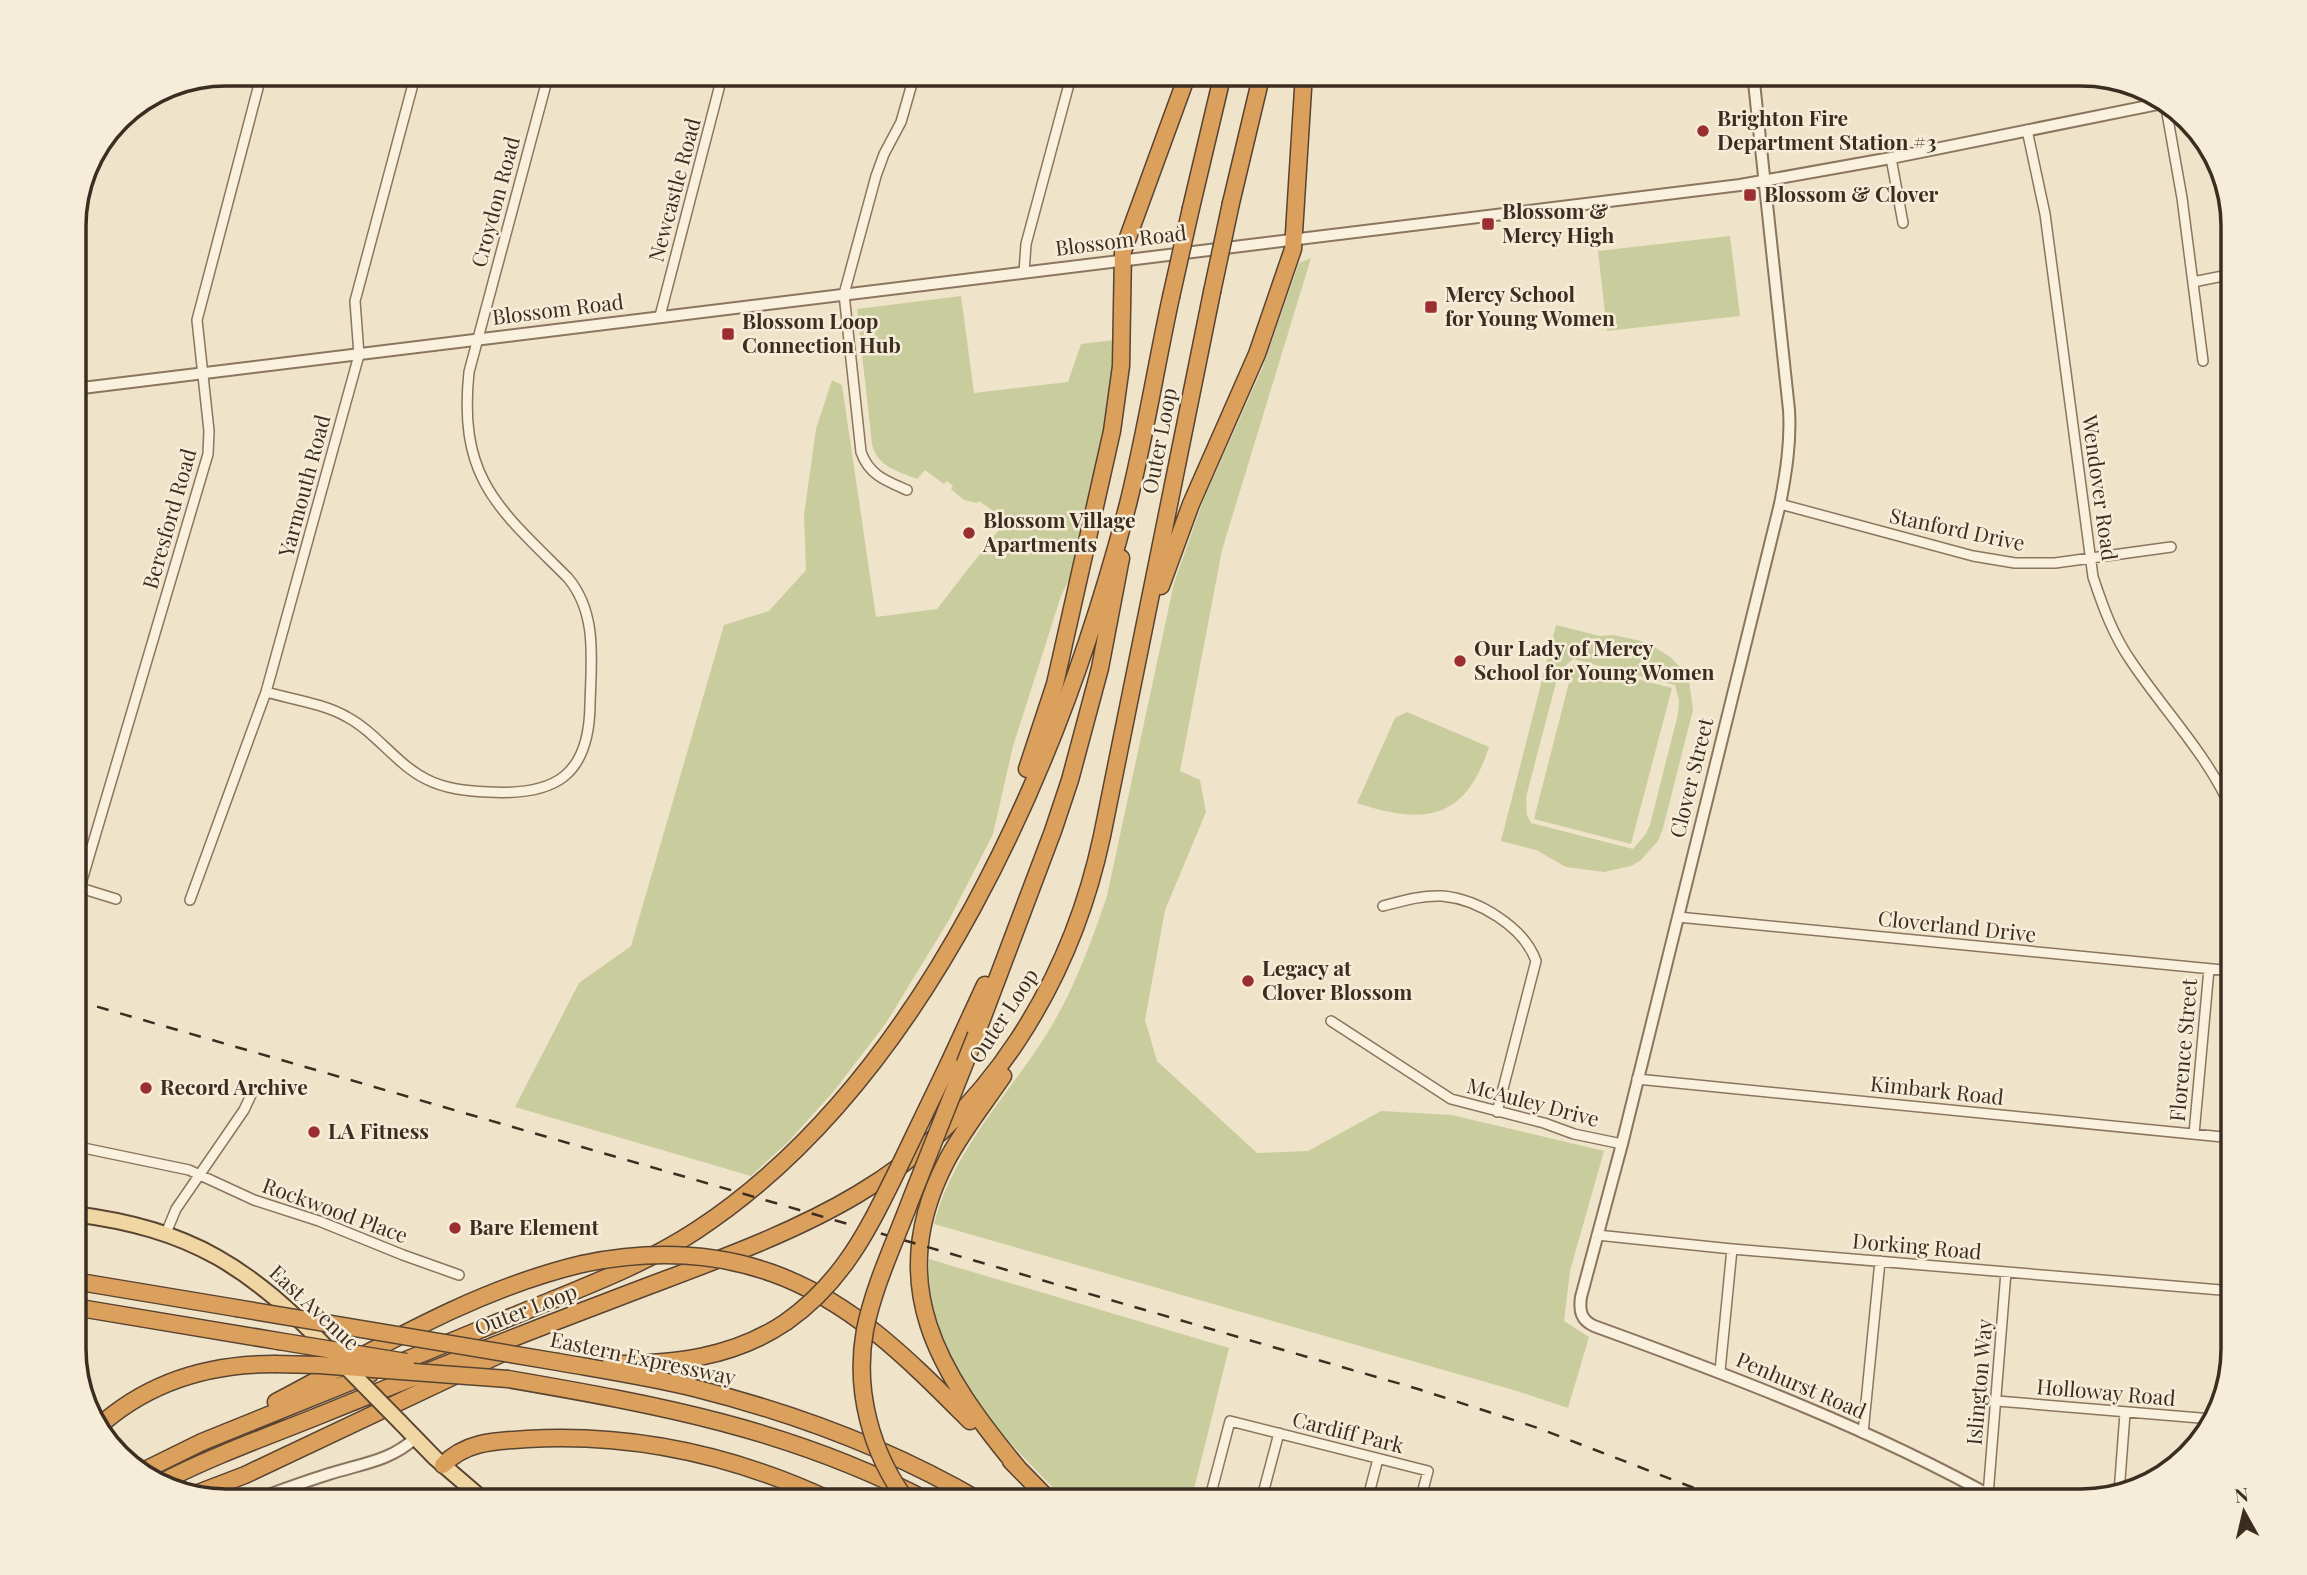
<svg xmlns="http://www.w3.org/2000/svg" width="2307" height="1575" font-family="'Playfair Display',serif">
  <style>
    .farmland { fill: #e4dcb6 }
    .green { fill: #c9cd9d; fill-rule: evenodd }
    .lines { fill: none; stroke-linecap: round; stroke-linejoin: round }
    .minor-casing { stroke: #8b755e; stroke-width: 12 }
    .tertiary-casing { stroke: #8b755e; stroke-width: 14 }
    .primary-casing { stroke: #594331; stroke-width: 18 }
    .motorway-casing { stroke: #594331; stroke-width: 19 }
    .minor { stroke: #f9f0dd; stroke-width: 9 }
    .tertiary { stroke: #f9f0dd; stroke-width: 10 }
    .primary { stroke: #f0d6a3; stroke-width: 14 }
    .motorway { stroke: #dba15c; stroke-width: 16 }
    .rail { stroke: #3c2d21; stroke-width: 2.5; stroke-dasharray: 12 12; stroke-linecap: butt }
    .primary-bridge-casing { stroke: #594331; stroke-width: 18; stroke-linecap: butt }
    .motorway-bridge-casing { stroke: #594331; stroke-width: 19; stroke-linecap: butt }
    .primary-bridge { stroke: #f0d6a3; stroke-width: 14 }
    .motorway-bridge { stroke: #dba15c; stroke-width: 16 }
    .poi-dot { fill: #9a2e31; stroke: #f6edd9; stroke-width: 2.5 }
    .labels { text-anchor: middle; stroke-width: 5; stroke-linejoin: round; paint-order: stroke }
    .poi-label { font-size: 21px; font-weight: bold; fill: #3c2d21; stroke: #f6edd9; text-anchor: start }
    .street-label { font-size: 21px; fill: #3c2d21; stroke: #f6edd9 }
    .rim { fill: none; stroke: #3c2d21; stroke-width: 3.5 }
  </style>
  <rect width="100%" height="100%" fill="#efe3c9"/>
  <!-- farmland -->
  <path class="farmland" d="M2233,359V462L2220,361Z"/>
  <!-- green -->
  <path class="green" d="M1730,236L1740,316L1607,331L1598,251Z
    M1311,258L1222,550L1180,771L1200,780L1206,812L1165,910L1145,1020L1157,1061L1257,1153L1308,1151L1381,1111L1452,1115L1604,1151L1570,1271L1564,1321L1589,1337L1568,1408L1517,1391L934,1224C952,1155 1000,1104 1039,1046C1070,1000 1089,949 1107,896L1174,583L1203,501L1262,369L1299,263Z
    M961,296L974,393L1068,382L1081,344L1115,340L1113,390L1077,563L1061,596L1013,746L993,834L949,920L886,1023L834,1091L789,1141L751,1176L515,1107L579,983L631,946L724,625L769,611L806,570L804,515L816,429L832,380L842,385L876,617L937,609L1004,523L1005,519L979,501L977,503L964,500L951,489L953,486L947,481L944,484L925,470L917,479C898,471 877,467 872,444L857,309Z
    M1556,625L1600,636L1613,635L1641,641L1656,648L1670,657L1681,668L1689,681L1693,710L1663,828L1658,841L1641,860L1631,866L1604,872L1566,867L1536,850L1501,841ZM1573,659L1675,685L1679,700L1678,714L1650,825L1645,835L1633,849L1531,823L1527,815L1526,797L1557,679L1562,669Z
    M1574,663L1672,688L1631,844L1534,819Z
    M1407,712L1489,747C1465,821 1424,825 1357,803L1395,718Z
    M929,1259L1229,1348L1191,1501H1066C999,1433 926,1362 929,1259Z"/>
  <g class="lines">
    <!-- minor casing -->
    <g class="minor-casing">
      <path id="minor" d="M2165,102L2182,198L2203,361
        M2027,130L2045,214L2093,577C2103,607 2113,635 2131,661C2165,712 2209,756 2233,813
        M1891,158L1903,223
        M1024,272L1026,244L1072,73
        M2193,282L2233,274
        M660,316L723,73
        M907,490C886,481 869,475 861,452L844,294L876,176L884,154L901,122L915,73
        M1780,504L1973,556L2015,563H2055L2171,547
        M266,692C291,699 325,704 347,717C377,733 396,764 426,779C445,789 467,791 488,792C555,796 589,776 590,705C591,661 598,614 568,578C498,508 458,479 469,372L549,73
        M74,886L116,899
        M80,887L208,454L209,431L197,320L262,73
        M190,900L266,692L359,355L355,301L416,73
        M1383,906C1402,901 1422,895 1442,896C1478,899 1524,927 1536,961L1497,1112
        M1678,917L2233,971
        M1331,1021L1451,1099L1544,1123L1574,1134L1622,1144
        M1637,1079L2233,1138
        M2194,1134L2209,969
        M74,1146L189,1170L254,1200L319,1221L403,1255L459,1275
        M166,1233L176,1209L244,1110L251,1095
        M1597,1235L1732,1249L2233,1291
        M1720,1371L1732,1249
        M1997,1401L2212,1419
        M1863,1433L1880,1261
        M2119,1493L2125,1413
        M1988,1495L2006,1272
        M1209,1501L1230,1421L1428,1471L1420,1501
        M1261,1501L1279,1433
        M1367,1501L1378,1459"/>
    </g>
    <!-- tertiary casing -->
    <g class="tertiary-casing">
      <path id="tertiary" d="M1753,73L1789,410C1791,442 1786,473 1780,504L1622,1144L1581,1297C1579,1311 1581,1320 1594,1326C1732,1376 1872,1429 2000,1501
        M74,389L1740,185L1891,158L2168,102
        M251,1501C277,1492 303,1482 329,1474C360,1464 391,1461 415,1438"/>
    </g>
    <!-- primary casing -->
    <g class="primary-casing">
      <path id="primary" d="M74,1214C192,1229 250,1267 331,1352
        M400,1422L435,1458L485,1501"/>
    </g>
    <!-- motorway casing -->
    <g class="motorway-casing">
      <path id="motorway" d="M1231,203L1262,73
        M1191,208L1223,73
        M1161,586L1191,504L1257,354L1293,249L1304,73
        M1027,769L1055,684L1112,431L1121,366L1123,251L1188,73
        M976,1035L1053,831L1070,780L1100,668L1121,558
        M949,1063L985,985
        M1003,1076C984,1104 963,1130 947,1160C882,1284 939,1373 1018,1468
        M772,1273C853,1302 910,1361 970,1421
        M74,1281L236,1308
        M74,1307L278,1341
        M558,1362C603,1370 649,1377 694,1388C794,1413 891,1449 980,1501
        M611,1364C673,1364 733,1358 786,1322
        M394,1365C444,1344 495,1324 545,1303C597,1282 650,1261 697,1230C926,1079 1061,761 1128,504C1145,436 1156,366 1171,297
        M508,1379C658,1405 791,1429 928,1501
        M276,1402C375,1350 472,1290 582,1264
        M97,1428C146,1383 208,1364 274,1364
        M1011,1461L1050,1501
        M443,1465C466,1441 496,1441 527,1439C633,1433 736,1456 832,1501
        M139,1473L202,1442L370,1374
        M162,1482C212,1456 266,1437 318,1416C414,1377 511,1338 609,1301C691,1269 783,1239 858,1194C989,1117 1071,981 1102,836L1212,292
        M198,1493L245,1475L507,1351"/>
    </g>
    <!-- minor -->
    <use href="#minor" class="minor"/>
    <!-- tertiary -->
    <use href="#tertiary" class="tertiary"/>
    <!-- primary -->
    <use href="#primary" class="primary"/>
    <!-- motorway -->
    <use href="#motorway" class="motorway"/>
    <!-- rail -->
    <path class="rail" d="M74,1000L1418,1389L1538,1428L1728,1501"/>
    <!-- primary-bridge casing -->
    <g class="primary-bridge-casing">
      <path id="primary-bridge" d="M343,1364L400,1422"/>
    </g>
    <!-- motorway-bridge casing -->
    <g class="motorway-bridge-casing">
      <path id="motorway-bridge" d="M1212,292L1231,203
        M1171,297L1191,208
        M582,1264C645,1251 710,1251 772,1273
        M236,1308L558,1362
        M786,1322C843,1282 868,1230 898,1169C915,1134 932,1099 949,1063
        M278,1341L406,1362
        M274,1364L319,1365L508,1379
        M907,1501C871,1453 854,1390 865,1330C874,1285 895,1242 911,1199C933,1144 954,1090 976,1035"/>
    </g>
    <!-- primary-bridge -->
    <use href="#primary-bridge" class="primary-bridge"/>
    <!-- motorway-bridge -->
    <use href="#motorway-bridge" class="motorway-bridge"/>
  </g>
  <!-- markers -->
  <g class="poi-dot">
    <circle cx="1703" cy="131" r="7"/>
    <rect x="1743" y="188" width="14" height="14" rx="3.5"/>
    <rect x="1481" y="217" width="14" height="14" rx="3.5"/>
    <rect x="1424" y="300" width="14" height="14" rx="3.5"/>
    <rect x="721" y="327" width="14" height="14" rx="3.5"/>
    <circle cx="969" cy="533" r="7"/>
    <circle cx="1460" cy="661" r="7"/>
    <circle cx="1248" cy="981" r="7"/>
    <circle cx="146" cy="1088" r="7"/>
    <circle cx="314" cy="1132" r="7"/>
    <circle cx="455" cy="1228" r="7"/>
  </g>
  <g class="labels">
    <!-- poi labels -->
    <g class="poi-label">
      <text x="1717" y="126">Brighton Fire<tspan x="1717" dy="24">Department Station #3</tspan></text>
      <text x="1764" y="202">Blossom &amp; Clover</text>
      <text x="1502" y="219">Blossom &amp;<tspan x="1502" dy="24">Mercy High</tspan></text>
      <text x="1445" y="302">Mercy School<tspan x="1445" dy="24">for Young Women</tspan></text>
      <text x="742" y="329">Blossom Loop<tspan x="742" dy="24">Connection Hub</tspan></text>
      <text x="983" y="528">Blossom Village<tspan x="983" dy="24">Apartments</tspan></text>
      <text x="1474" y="656">Our Lady of Mercy<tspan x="1474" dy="24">School for Young Women</tspan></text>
      <text x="1262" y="976">Legacy at<tspan x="1262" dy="24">Clover Blossom</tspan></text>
      <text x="160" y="1095">Record Archive</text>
      <text x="328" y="1139">LA Fitness</text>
      <text x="469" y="1235">Bare Element</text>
    </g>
    <!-- street labels -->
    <g class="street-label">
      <text transform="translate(675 190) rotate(-75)" y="7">Newcastle Road</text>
      <text transform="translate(496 202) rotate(-75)" y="7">Croydon Road</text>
      <text transform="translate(1121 241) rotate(-7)" y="7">Blossom Road</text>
      <text transform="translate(558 310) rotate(-7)" y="7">Blossom Road</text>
      <text transform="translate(1160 441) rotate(-79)" y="7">Outer Loop</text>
      <text transform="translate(305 486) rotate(-75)" y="7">Yarmouth Road</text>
      <text transform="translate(2099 488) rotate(82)" y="7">Wendover Road</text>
      <text transform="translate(170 519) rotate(-74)" y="7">Beresford Road</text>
      <text transform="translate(1957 530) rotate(12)" y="7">Stanford Drive</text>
      <text transform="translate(1692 778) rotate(-76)" y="7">Clover Street</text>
      <text transform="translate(1957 927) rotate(6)" y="7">Cloverland Drive</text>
      <text transform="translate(1004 1016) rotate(-57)" y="7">Outer Loop</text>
      <text transform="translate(2184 1050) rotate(-85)" y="7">Florence Street</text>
      <text transform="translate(1937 1091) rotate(6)" y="7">Kimbark Road</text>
      <text transform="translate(1533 1103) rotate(15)" y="7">McAuley Drive</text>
      <text transform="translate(335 1211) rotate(20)" y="7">Rockwood Place</text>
      <text transform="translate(1917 1247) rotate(5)" y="7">Dorking Road</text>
      <text transform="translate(314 1308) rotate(43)" y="7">East Avenue</text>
      <text transform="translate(526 1310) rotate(-21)" y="7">Outer Loop</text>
      <text transform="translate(643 1359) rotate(12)" y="7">Eastern Expressway</text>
      <text transform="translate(1980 1382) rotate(-85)" y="7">Islington Way</text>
      <text transform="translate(1801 1386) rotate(23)" y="7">Penhurst Road</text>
      <text transform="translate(2106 1393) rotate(5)" y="7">Holloway Road</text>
      <text transform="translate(1348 1433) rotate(14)" y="7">Cardiff Park</text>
    </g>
  </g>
  <!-- crop -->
  <path d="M0 0H2307V1575H0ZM226 86H2081A140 140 0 0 1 2221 226V1349A140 140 0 0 1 2081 1489H226A140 140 0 0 1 86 1349V226A140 140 0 0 1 226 86Z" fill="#f6edd9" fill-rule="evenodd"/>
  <path class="rim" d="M226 86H2081A140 140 0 0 1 2221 226V1349A140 140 0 0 1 2081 1489H226A140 140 0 0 1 86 1349V226A140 140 0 0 1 226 86Z"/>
  <!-- north arrow -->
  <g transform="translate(2244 1512) rotate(352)" stroke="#f6edd9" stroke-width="5" paint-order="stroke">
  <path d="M0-5L12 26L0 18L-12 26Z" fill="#3c2d21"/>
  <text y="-10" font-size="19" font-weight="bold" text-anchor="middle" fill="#3c2d21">N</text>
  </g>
</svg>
